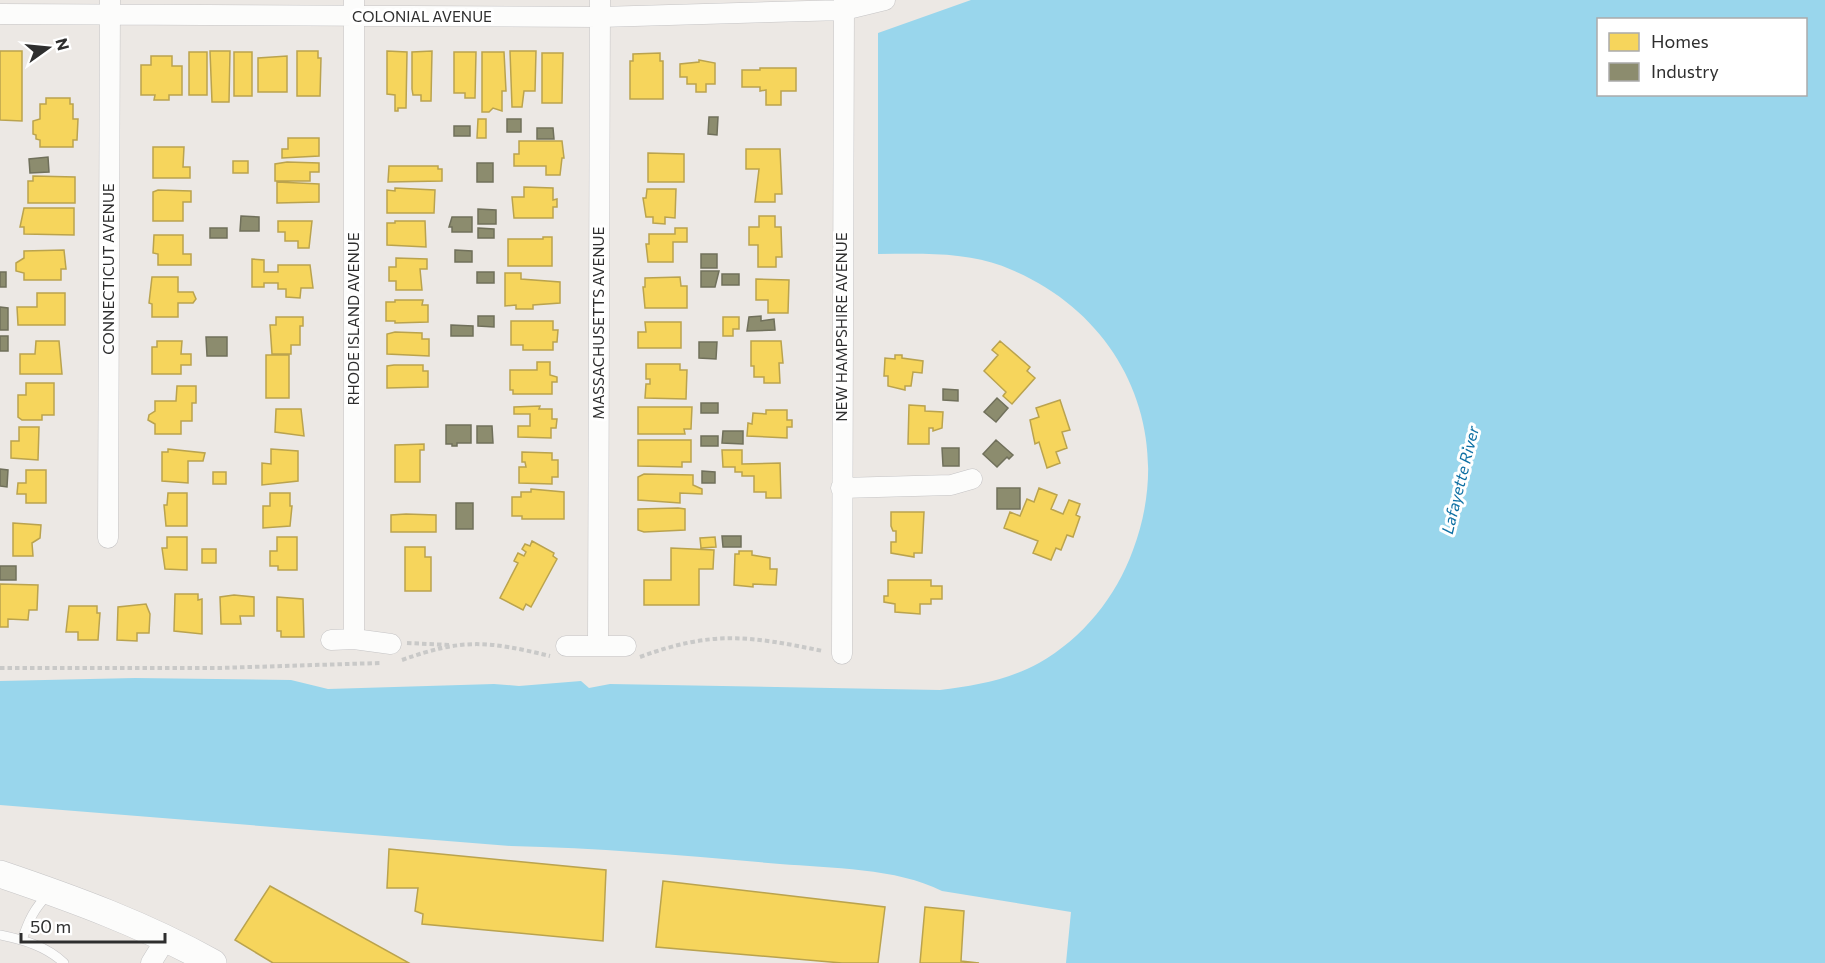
<svg xmlns="http://www.w3.org/2000/svg" width="1825" height="963" font-family="Commissioner,sans-serif">
  <style>
    .water { fill: #99d6ec; fill-rule: evenodd }
    .homes { fill: #f6d55c; stroke: #baa34e; stroke-width: 1.5 }
    .industry { fill: #8c8c6e; stroke: #70705b; stroke-width: 1.5 }
    .lines { fill: none; stroke-linecap: round; stroke-linejoin: round }
    .lane-casing { stroke: #c5c4c5; stroke-width: 10 }
    .street-casing { stroke: #c5c4c5; stroke-width: 21 }
    .secondary-casing { stroke: #c5c4c5; stroke-width: 28 }
    .path { stroke: #c9c9c8; stroke-width: 4; stroke-dasharray: 4.5 3; stroke-linecap: butt }
    .lane { stroke: #fcfcfb; stroke-width: 9 }
    .street { stroke: #fcfcfb; stroke-width: 20 }
    .secondary { stroke: #fcfcfb; stroke-width: 27 }
    .labels { text-anchor: middle; stroke-width: 6; stroke-linejoin: round; paint-order: stroke }
    .street-label { font-size: 15px; fill: #2e2e2e; stroke: #fff }
    .water-label { font-size: 16px; font-style: italic; fill: #0d6fa3; stroke: #fff }
  </style>
  <rect width="100%" height="100%" fill="#ece8e4"/>
  <!-- water -->
  <path class="water" d="M971,0H1825V963H1066L1071,912L942,891C897,868 830,868 780,864C690,856 601,848 511,846L0,805V681L135,678L291,680L328,689L494,684L519,686L581,681L589,688L610,684L940,690C974,686 1008,680 1039,663C1083,638 1116,597 1133,550C1176,436 1125,318 1012,270C970,251 924,254 878,254V33ZM1598,20H1806V94H1598Z"/>
  <!-- homes -->
  <path class="homes" d="M0,51H22V121L0,120Z
    M210,51H230L229,102H212Z
    M297,51H318V58H321L320,96H297Z
    M387,51L407,52L406,108H398V111H395V95L387,94Z
    M432,51L431,101H421V95H413L412,89V52Z
    M510,51H536L535,91H524L522,107H512Z
    M189,52H207V95H189Z
    M234,52H252V96H234Z
    M454,52H476L475,98H465V93H454Z
    M482,52H504L506,91H502V111L493,108L489,112H482Z
    M542,53H563L562,103H542Z
    M660,53V61H663V99H630V61H633V54Z
    M151,56H172V66H182V95H169V100H154L155,95H141V65H151Z
    M287,56V92H258V58Z
    M699,60L715,63V84H706V92H696V84H687V77H680V64L699,62Z
    M760,68H796V91H781V105H766V90L760,91V87H742V70H760Z
    M46,98H70V104H73V119H78L77,140H73V147H40V140L36,139V135L33,134V121L40,119V104H46Z
    M478,119H486V138H477Z
    M288,138H319V156L282,158V149H288Z
    M519,141H562L564,158H562L560,175H546V166H514V154H519Z
    M153,147H184L183,167H190V178H153Z
    M746,149H780L782,194H775V202H755L759,169H746Z
    M648,153L684,154V182H648Z
    M233,161H248V173H233Z
    M287,162L319,163V172H310V181H275V164Z
    M389,166H438V169H442V181L388,182Z
    M33,176L75,177V203H28V181H33Z
    M277,182L319,184V202L277,203Z
    M524,187L553,188V200L557,199V207H553V218H514L512,197H524Z
    M395,188L435,190L434,213H387V190L395,191Z
    M647,189H676L675,218L665,217V224L653,223V217H646L643,198H646Z
    M158,190L191,191V202H183V221H153V192Z
    M24,208H74V235L24,234V227H20Z
    M759,216H775V227H781L782,257H776V267H758V245H749V227H759Z
    M278,221H312L309,248H298V241H285V232H278Z
    M395,221H425L426,247L387,245V223H395Z
    M675,228H687V242H673V262H648L646,244H649V234H675Z
    M154,235H183V254H191V265H158V254L153,253Z
    M543,237H552V266H508V239H543Z
    M64,250L66,269H61V280H24V273L16,271V263L24,258V251Z
    M396,258L427,259V269H420L422,290H396V281H389V267H396Z
    M252,259L264,260V272H278V265H310L313,288H301L300,298L286,297V289H278V283H264V287H252Z
    M505,273H521V279L560,282V303L533,305V309H516V305L505,306Z
    M152,277H178V292H193L196,299L193,303H178V317H152V304L149,303Z
    M680,277L681,286H687V308H645L643,287H645V278Z
    M756,279L789,280L788,313H768V300H756Z
    M37,293H65V325H18L17,307H37Z
    M395,300H423L422,305H428V322L395,323V321H386V302H395Z
    M276,317H303V326H300V345H291V354H272L270,325H276Z
    M723,317H739V329H733V336H723Z
    M511,321H553V330H558L557,342H553V350H523V345H511Z
    M645,322H681V348H638V332H646Z
    M395,332L422,333V339H429V356L387,354V334Z
    M36,341H59L62,374H20V354H35Z
    M157,341H182L181,354H191V365H181V374H152V347H157Z
    M751,341H781L783,363H779L780,383H764V377H754V366H751Z
    M1000,341L1030,367L1027,371L1035,378L1012,404L1003,396L1006,392L984,371L998,355L992,350Z
    M266,355H289V398H266Z
    M895,355H902V358L923,361L922,373L913,372L911,386H905V390L888,386V376H884L885,358L895,359Z
    M537,362H550V375L557,377V382H552V394H513V390H510V370H537Z
    M646,364H680V370H687L686,399L645,398L646,384H650V379H646Z
    M394,365H423V371H428V387L387,388V366Z
    M26,383H54V415H42V420H22L18,417V395H26Z
    M177,386H196V403H192V421H181V434H155V424L148,420L149,415L155,411V401H176Z
    M1060,400L1070,430L1062,432L1067,448L1056,452L1060,463L1047,468L1039,442L1035,444L1030,420L1039,417L1036,408Z
    M909,405L925,406V411L943,412L942,428L933,431V428H929V444H908Z
    M540,406L539,409H552V419H557L556,428H551V438L518,437V426H530V414H514V407Z
    M638,407H692L691,429H684L685,434H638Z
    M276,409H301L304,436L275,432Z
    M766,410H787V420H792V427H787V438L747,436L748,423L752,424L753,413L766,414Z
    M19,427H39L38,460L11,458V441H19Z
    M638,440H691V462H682V467L638,466Z
    M424,444V450H420V482H395V445Z
    M168,449L205,453L203,461H188V483L162,481V452H168Z
    M271,449L298,451V481L262,485V463L271,464Z
    M722,450H742V464L780,463L781,498H766V492H754V476H742V472H735V467H723Z
    M522,452L552,453V460H558V477H552V484L519,483V467H526L525,462H522Z
    M26,470H46V503H26V494H17L18,483H26Z
    M213,472H226V484H213Z
    M644,474L693,475V485L702,489V494L680,493V503L638,500V477Z
    M1039,488L1057,495L1051,509L1063,514L1069,500L1080,504L1076,515L1080,517L1073,537L1067,535L1061,550L1056,548L1051,560L1033,553L1038,541L1004,528L1010,512L1020,516L1027,499L1034,502Z
    M531,489L564,492V519H522V516H512V497H521V492H531Z
    M168,493H187V526H166L164,505H167Z
    M270,493H290V506H292L290,526L263,528V506H270Z
    M678,508L685,509V530L644,532L638,530V509Z
    M891,512H924L922,553H914V557L891,553V542H896V531H893L891,526Z
    M406,514L436,515V532H391V515Z
    M13,523L41,525L40,538L32,543L33,556H13Z
    M167,537H187V570L165,569L162,548H167Z
    M277,537H297V570H278V566H270V551H277Z
    M715,537L716,547L701,548L700,538Z
    M532,541L554,553L553,556L557,559L531,607L526,604L523,610L500,598L518,563L514,561L518,553L524,556L526,552L522,549L525,544L530,546Z
    M405,547H425V557H431V591H405Z
    M671,548L714,550L713,569H699V605H644V580H671Z
    M202,549H216V563H202Z
    M739,551H752V555L770,558V569H777L776,585L753,584V587L734,585L735,554H739Z
    M888,580H931V586H942V599H931V604H920V614L895,612V604L884,602V596H888Z
    M0,584L38,585L37,610H29L28,620L8,619V627H0Z
    M175,594H198V600L202,599V634L174,631Z
    M234,595L254,597V616H240L241,624H221L220,597Z
    M277,597L303,599L304,637H281V631H277Z
    M146,604L150,614L149,633H137V641L117,640L118,607Z
    M69,606H97V613H100L98,640H78V632H66Z
    M389,849L606,870L603,941L422,924L423,914L415,911L418,888H387Z
    M663,881L885,907L878,963H842L656,947Z
    M270,886L409,963H273L235,940Z
    M925,907L964,911L961,961L979,963H920Z"/>
  <!-- industry -->
  <path class="industry" d="M709,117H718L717,135L708,134Z
    M507,119H521V132H507Z
    M454,126H470V136H454Z
    M537,128H553L554,139H537Z
    M48,157L49,172L30,173L29,159Z
    M477,163H493V182H477Z
    M478,209L496,210V224H478Z
    M241,216L259,217V231H240Z
    M452,217H472V232H452V227H449Z
    M210,228H227V238H210Z
    M478,228L494,229V238H478Z
    M455,250L472,251V262H455Z
    M701,254H717V268H701Z
    M701,271H719L715,287H701Z
    M0,272H6V287H0Z
    M477,272H494V283H477Z
    M722,274H739V285H722Z
    M0,307L8,308V330H0Z
    M478,316H494V327L478,326Z
    M761,316V321L774,319L775,330L747,331L749,317Z
    M451,325L473,326V336H451Z
    M0,336H8V351H0Z
    M206,337H227V356H207Z
    M699,342H717L716,359L699,358Z
    M943,389L958,390V401L943,400Z
    M997,398L1008,408L996,422L984,412Z
    M701,403H718V413H701Z
    M446,425H471V443H457V446H452V444H446Z
    M477,426H492L493,443H477Z
    M723,431H743V444L722,443Z
    M701,436H718V446H701Z
    M996,440L1013,455L1009,459L1007,457L997,467L983,454Z
    M942,448H959V466H943Z
    M0,469L8,470L7,487L0,486Z
    M702,471L715,472V483H702Z
    M997,488H1020V509H997Z
    M456,503H473V529H456Z
    M722,536H741V547H723Z
    M0,566H16V580H0Z"/>
  <g class="lines">
    <!-- lane casing -->
    <g class="lane-casing">
      <path id="lane" d="M0,935C24,940 46,946 64,963
        M22,940C28,922 34,908 48,895"/>
    </g>
    <!-- street casing -->
    <g class="street-casing">
      <path id="street" d="M0,14L600,17L844,10L885,0
        M841,488L951,485L972,479
        M108,538L110,0
        M354,639V0
        M331,640L354,639L391,644
        M566,646H626
        M598,646L600,0
        M842,654L844,0
        M151,963L167,937"/>
    </g>
    <!-- secondary casing -->
    <g class="secondary-casing">
      <path id="secondary" d="M0,874C74,899 145,925 213,963"/>
    </g>
    <!-- path -->
    <path class="path" d="M407,643L450,645
      M640,657C713,630 749,636 823,651
      M402,660C463,638 488,641 550,656
      M0,668H218L380,663"/>
    <!-- lane -->
    <use href="#lane" class="lane"/>
    <!-- street -->
    <use href="#street" class="street"/>
    <!-- secondary -->
    <use href="#secondary" class="secondary"/>
  </g>
  <g class="labels">
    <!-- street labels -->
    <g class="street-label">
      <text x="422" y="22">COLONIAL AVENUE</text>
      <text transform="translate(109 269) rotate(-90)" y="5">CONNECTICUT AVENUE</text>
      <text transform="translate(354 319) rotate(-90)" y="5">RHODE ISLAND AVENUE</text>
      <text transform="translate(599 323) rotate(-90)" y="5">MASSACHUSETTS AVENUE</text>
      <text transform="translate(842 327) rotate(-90)" y="5">NEW HAMPSHIRE AVENUE</text>
    </g>
    <!-- water labels -->
    <g class="water-label">
      <text transform="translate(1460 480) rotate(-76)" y="6">Lafayette River</text>
    </g>
  </g>
  <!-- legend -->
  <rect x="1597" y="18" width="210" height="78" fill="#ffffff" stroke="#ababab" stroke-width="1.5"/>
  <rect x="1609" y="33" width="30" height="18" fill="#f6d55c" stroke="#ababab" stroke-width="1.5"/>
  <text x="1651" y="48" font-size="18" fill="#2e2e2e">Homes</text>
  <rect x="1609" y="63" width="30" height="18" fill="#8c8c6e" stroke="#ababab" stroke-width="1.5"/>
  <text x="1651" y="78" font-size="18" fill="#2e2e2e">Industry</text>
  <!-- north arrow -->
  <g transform="translate(48 48) rotate(75)" stroke="#ffffff" stroke-width="4.5" paint-order="stroke">
  <path d="M0-4.5L10 22L0 15L-10 22Z" fill="#2e2e2e"/>
  <text y="-9" font-size="16" font-weight="bold" text-anchor="middle" fill="#2e2e2e">N</text>
  </g>
  <!-- scale -->
  <path d="M21 933v9h144v-9" fill="none" stroke="#2e2e2e" stroke-width="3"/>
  <text x="30" y="933" font-size="18" fill="#2e2e2e" stroke="#ffffff" stroke-width="4.5" paint-order="stroke">50 m</text>
</svg>
